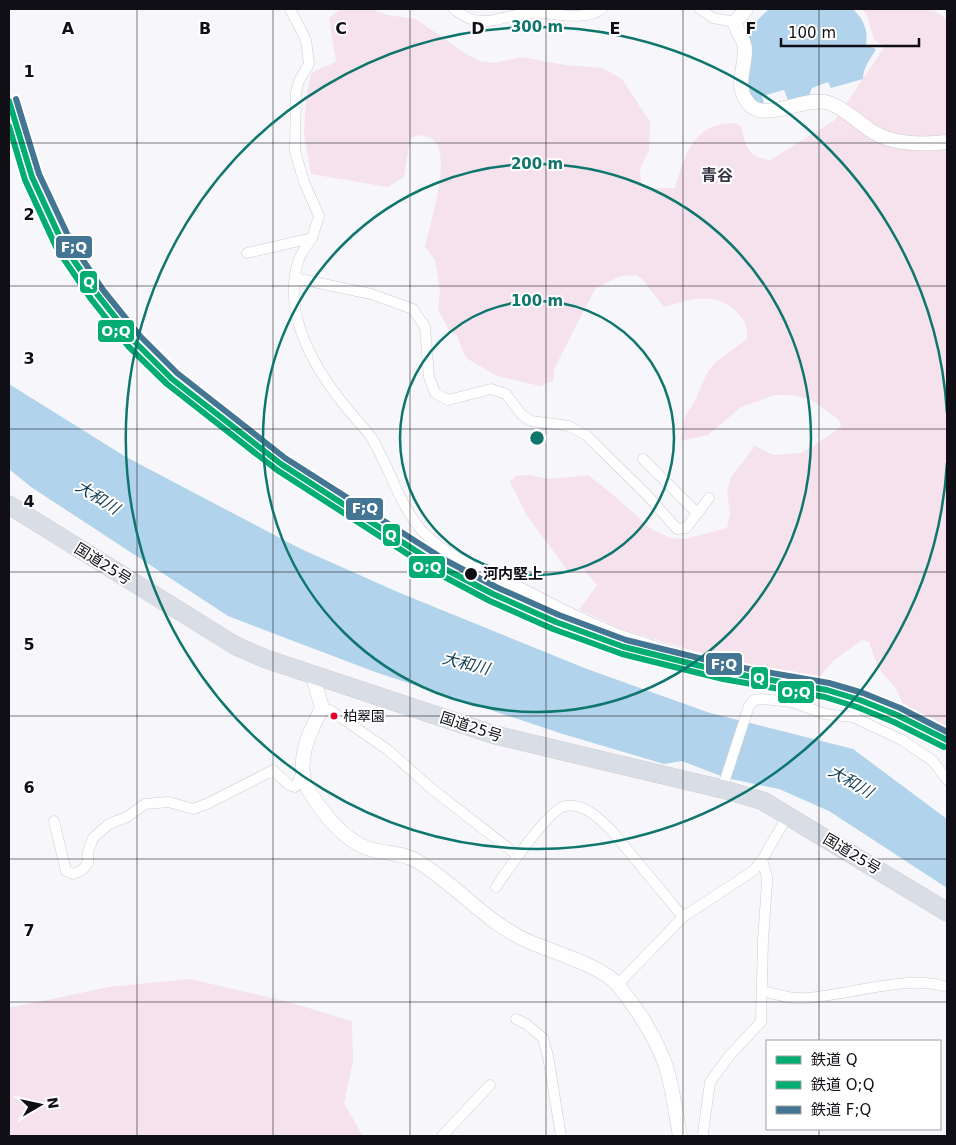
<svg xmlns="http://www.w3.org/2000/svg" width="956" height="1145" font-family="'DejaVu Sans','Noto Sans JP',sans-serif">
  <style>
    .green { fill: #f5e2ed }
    .water { fill: #b1d3eb }
    .lines { fill: none; stroke-linecap: round; stroke-linejoin: round }
    .street-casing { stroke: #cdcdd2; stroke-width: 11 }
    .secondary-casing { stroke: #cdcdd2; stroke-width: 15 }
    .highway-casing { stroke: #d1d1d3; stroke-width: 19 }
    .street { stroke: #fefefe; stroke-width: 10 }
    .secondary { stroke: #fefefe; stroke-width: 14 }
    .highway { stroke: #d9dde5; stroke-width: 18 }
    .rail-1-casing { stroke: #fff; stroke-width: 10 }
    .rail-2-casing { stroke: #fff; stroke-width: 10 }
    .rail-3-casing { stroke: #fff; stroke-width: 10 }
    .rail-1 { stroke: #02ad73; stroke-width: 6 }
    .rail-2 { stroke: #02ad73; stroke-width: 6 }
    .rail-3 { stroke: #447694; stroke-width: 6 }
    .grid { fill: none; stroke: #100f15; stroke-width: 1; stroke-opacity: 0.55 }
    .ring { fill: none; stroke: #0f766e; stroke-width: 2.5 }
    .stop-dot { fill: #100f15; stroke: #fff; stroke-width: 2 }
    .bus-dot { fill: #e4002b; stroke: #fff; stroke-width: 2 }
    .labels { text-anchor: middle; stroke-width: 4; stroke-linejoin: round; paint-order: stroke }
    .bus-label { font-size: 14px; fill: #100f15; stroke: #fff; text-anchor: start }
    .street-label { font-size: 15px; fill: #100f15; stroke: #fff }
    .stop-label { font-size: 15px; font-weight: bold; fill: #100f15; stroke: #fff; text-anchor: start }
    .neighbourhood-label { font-size: 16px; font-weight: bold; fill: #363443; stroke: #fff }
    .water-label { font-size: 16px; font-style: italic; fill: #123b51; stroke: #fff }
    .grid-label { font-size: 16px; text-anchor: middle; font-weight: bold; fill: #100f15; stroke: #fff; stroke-width: 4; stroke-linejoin: round; paint-order: stroke }
    .centre { fill: #0f766e; stroke: #fff; stroke-width: 2.5 }
    .ring-label { font-size: 15px; text-anchor: middle; font-weight: bold; fill: #0f766e; stroke: #fff; stroke-width: 4; stroke-linejoin: round; paint-order: stroke }
    .line-badge { stroke: #fff; stroke-width: 2 }
    .badge-label { font-size: 14px; text-anchor: middle; font-weight: bold; fill: #fff }
  </style>
  <rect width="100%" height="100%" fill="#f7f7fb"/>
  <!-- green -->
  <path class="green" d="M340,9H372L387,15L416,19L466,54L479,61L494,63L522,57L565,65L602,68L622,79L650,122L649,150L640,169L641,183L646,188H675C682,166 689,134 715,126C721,124 729,124 735,123L741,127C747,148 747,156 770,160L835,120L885,46L874,40L867,15L862,9H932L947,19V728L902,703L897,690L878,668L869,642L862,640L833,661L820,677L728,661L624,630L579,610L597,585L580,566L570,574L526,514L510,482L515,476L529,475L550,479L588,475L617,498L651,529L671,538L685,539L727,528L730,514L727,491L731,477L753,449V445L774,455L802,453L841,427L839,420L810,399L789,395H774L741,407L708,435L681,441L684,419L695,400L708,371L718,360L747,339C747,334 747,327 745,323C743,320 740,316 738,314C719,290 689,299 664,307L642,279L636,275L620,276L595,289L555,367L553,381L540,386L497,376L466,358L457,336L447,327L438,309L440,290L435,260L425,247C429,227 453,153 433,140C430,137 423,136 419,135L410,139L404,177L388,187L311,174L304,134L306,97L311,74L317,70L336,62L329,18Z
    M190,979L285,1001L352,1021L353,1062L344,1103L363,1136H9V1006L13,1007L109,987Z"/>
  <!-- water -->
  <path class="water" d="M769,9H853C864,20 868,29 866,45L876,49C870,60 863,67 863,79L831,88L828,82L812,88L809,96L788,100L784,90L762,96L765,108L747,96L744,33Z
    M9,384L126,457L301,549L400,593L587,669L710,713L853,749L947,819V888L829,811L779,789L726,778L682,761L664,764L563,734L375,672L228,616L31,487L9,469Z"/>
  <g class="lines">
    <!-- street casing -->
    <g class="street-casing">
      <path id="street" d="M454,9C460,13 467,19 474,20C492,24 510,15 527,13C551,11 581,23 602,9
        M700,9L713,18L735,22
        M312,238C307,245 300,254 298,262C281,319 320,378 356,419C361,425 367,431 371,437C391,469 400,510 427,536C452,559 485,570 515,585C554,604 592,626 633,639C665,650 702,661 734,668C777,677 819,683 861,695L853,717L902,740L933,761L947,780
        M247,253L312,238L319,216L304,182L295,151L296,92L299,81L309,64L306,40L290,9
        M295,278L371,294L413,309L425,327L429,377L435,393L448,400L491,389L506,394L522,415L531,421L569,426L586,435L648,496L677,529L686,528L709,498
        M643,459L697,513
        M322,708L330,710L388,750L432,789L517,855
        M722,789L749,706L754,700L762,699L792,702L825,714L853,717
        M54,821L66,871L73,874L82,870L88,863V852L93,838L109,824L127,817L145,804L169,802L193,809L209,803L273,770L289,785L295,787L303,771
        M496,887C506,872 550,808 565,806C584,803 599,818 611,830L683,917
        M618,984L683,917L753,871L762,860L788,815
        M762,991C777,994 791,1000 807,998C850,995 906,974 947,987
        M516,1019L526,1024L543,1038L548,1056L561,1136
        M442,1136L490,1085
        M704,1136L703,1133L710,1082L730,1055L761,1022L763,940L767,883V877L762,860"/>
    </g>
    <!-- secondary casing -->
    <g class="secondary-casing">
      <path id="secondary" d="M746,9L735,22C736,32 745,39 745,50C745,70 734,87 749,104C765,123 806,95 829,103C844,108 857,121 870,130C892,145 922,145 947,142
        M312,673L322,708C314,724 304,742 303,761C302,767 303,778 305,783C317,807 343,841 370,849C385,854 402,852 417,861C457,885 487,924 530,942C553,952 602,966 618,985C636,1007 659,1042 667,1070C673,1091 676,1114 680,1136"/>
    </g>
    <!-- highway casing -->
    <g class="highway-casing">
      <path id="highway" d="M9,505L236,646L266,659L495,735L722,789L763,801L947,912"/>
    </g>
    <!-- street -->
    <use href="#street" class="street"/>
    <!-- secondary -->
    <use href="#secondary" class="secondary"/>
    <!-- highway -->
    <use href="#highway" class="highway"/>
    <!-- rail-1 casing -->
    <g class="rail-1-casing">
      <path id="rail-1" d="M9,101L32,177L64,246L97,294L134,341L172,379L281,464L441,567L493,594L556,622L624,647L725,672L827,690L860,700L897,715L947,740"/>
    </g>
    <!-- rail-2 casing -->
    <g class="rail-2-casing">
      <path id="rail-2" d="M9,126L25,180L57,249L91,299L128,346L167,384L277,470L437,573L490,601L553,629L622,654L723,679L825,697L857,707L894,722L944,747"/>
    </g>
    <!-- rail-3 casing -->
    <g class="rail-3-casing">
      <path id="rail-3" d="M16,99L39,174L71,242L103,290L140,336L177,373L285,458L445,560L496,587L559,615L626,640L727,665L829,683L863,693L900,708L947,732"/>
    </g>
    <!-- rail-1 -->
    <use href="#rail-1" class="rail-1"/>
    <!-- rail-2 -->
    <use href="#rail-2" class="rail-2"/>
    <!-- rail-3 -->
    <use href="#rail-3" class="rail-3"/>
  </g>
  <!-- grid -->
  <path class="grid" d="M137,9V1136M273,9V1136M410,9V1136M546,9V1136M683,9V1136M819,9V1041M9,143H947M9,286H947M9,429H947M9,572H947M9,716H947M9,859H947M9,1002H947M819,1129V1136"/>
  <!-- distance rings -->
  <g class="ring">
    <circle cx="537" cy="438" r="137"/>
    <circle cx="537" cy="438" r="274"/>
    <path d="M947 463A411 411 0 1 1 947 413"/>
  </g>
  <!-- markers -->
  <circle class="stop-dot" cx="471" cy="574" r="7"/>
  <circle class="bus-dot" cx="334" cy="716" r="4.5"/>
  <g class="labels">
    <!-- bus labels -->
    <g class="bus-label">
      <text x="343" y="721">柏翠園</text>
    </g>
    <!-- street labels -->
    <g class="street-label">
      <text transform="translate(103 564) rotate(32)" y="5">国道25号</text>
      <text transform="translate(471 727) rotate(18)" y="5">国道25号</text>
      <text transform="translate(852 854) rotate(31)" y="5">国道25号</text>
    </g>
    <!-- stop labels -->
    <g class="stop-label">
      <text x="483" y="579">河内堅上</text>
    </g>
    <!-- neighbourhood labels -->
    <g class="neighbourhood-label">
      <text x="717" y="181">青谷</text>
    </g>
    <!-- water labels -->
    <g class="water-label">
      <text transform="translate(98 497) rotate(32)" y="6">大和川</text>
      <text transform="translate(466 663) rotate(14)" y="6">大和川</text>
      <text transform="translate(851 781) rotate(30)" y="6">大和川</text>
    </g>
  </g>
  <g class="grid-label">
    <text x="68" y="34">A</text>
    <text x="205" y="34">B</text>
    <text x="341" y="34">C</text>
    <text x="478" y="34">D</text>
    <text x="615" y="34">E</text>
    <text x="751" y="34">F</text>
    <text x="29" y="77">1</text>
    <text x="29" y="220">2</text>
    <text x="29" y="364">3</text>
    <text x="29" y="507">4</text>
    <text x="29" y="650">5</text>
    <text x="29" y="793">6</text>
    <text x="29" y="936">7</text>
  </g>
  <circle cx="537" cy="438" r="8" class="centre"/>
  <g class="ring-label">
    <text x="537" y="32">300 m</text>
    <text x="537" y="169">200 m</text>
    <text x="537" y="306">100 m</text>
  </g>
  <g class="line-badge">
    <rect x="55" y="235" width="38" height="24" rx="5" fill="#447694"/>
    <rect x="79" y="270" width="19" height="24" rx="5" fill="#02ad73"/>
    <rect x="97" y="319" width="38" height="24" rx="5" fill="#02ad73"/>
    <rect x="345" y="497" width="39" height="24" rx="5" fill="#447694"/>
    <rect x="382" y="523" width="19" height="24" rx="5" fill="#02ad73"/>
    <rect x="408" y="555" width="38" height="24" rx="5" fill="#02ad73"/>
    <rect x="705" y="652" width="38" height="24" rx="5" fill="#447694"/>
    <rect x="750" y="666" width="19" height="24" rx="5" fill="#02ad73"/>
    <rect x="777" y="680" width="38" height="24" rx="5" fill="#02ad73"/>
  </g>
  <g class="badge-label">
    <text x="74" y="252">F;Q</text>
    <text x="89" y="287">Q</text>
    <text x="116" y="336">O;Q</text>
    <text x="365" y="513">F;Q</text>
    <text x="391" y="540">Q</text>
    <text x="427" y="572">O;Q</text>
    <text x="724" y="669">F;Q</text>
    <text x="759" y="683">Q</text>
    <text x="796" y="697">O;Q</text>
  </g>
  <!-- border -->
  <rect width="956" height="1145" fill="none" stroke="#100f15" stroke-width="20"/>
  <!-- legend -->
  <rect x="766" y="1040" width="175" height="90" fill="#ffffff" stroke="#9f9fa1"/>
  <rect x="776" y="1056" width="25" height="8" fill="#02ad73" stroke="#9f9fa1"/>
  <text x="811" y="1065" font-size="15" fill="#100f15">鉄道 Q</text>
  <rect x="776" y="1081" width="25" height="8" fill="#02ad73" stroke="#9f9fa1"/>
  <text x="811" y="1090" font-size="15" fill="#100f15">鉄道 O;Q</text>
  <rect x="776" y="1106" width="25" height="8" fill="#447694" stroke="#9f9fa1"/>
  <text x="811" y="1115" font-size="15" fill="#100f15">鉄道 F;Q</text>
  <!-- north arrow -->
  <g transform="translate(40 1105) rotate(81)" stroke="#ffffff" stroke-width="4" paint-order="stroke">
  <path d="M0-4L9 19L0 12L-9 19Z" fill="#100f15"/>
  <text y="-8" font-size="14" font-weight="bold" text-anchor="middle" fill="#100f15">N</text>
  </g>
  <!-- scale -->
  <path d="M781 38v8h138v-8" fill="none" stroke="#100f15" stroke-width="2.5"/>
  <text x="788" y="38" font-size="15" fill="#100f15" stroke="#ffffff" stroke-width="4" paint-order="stroke">100 m</text>
</svg>
